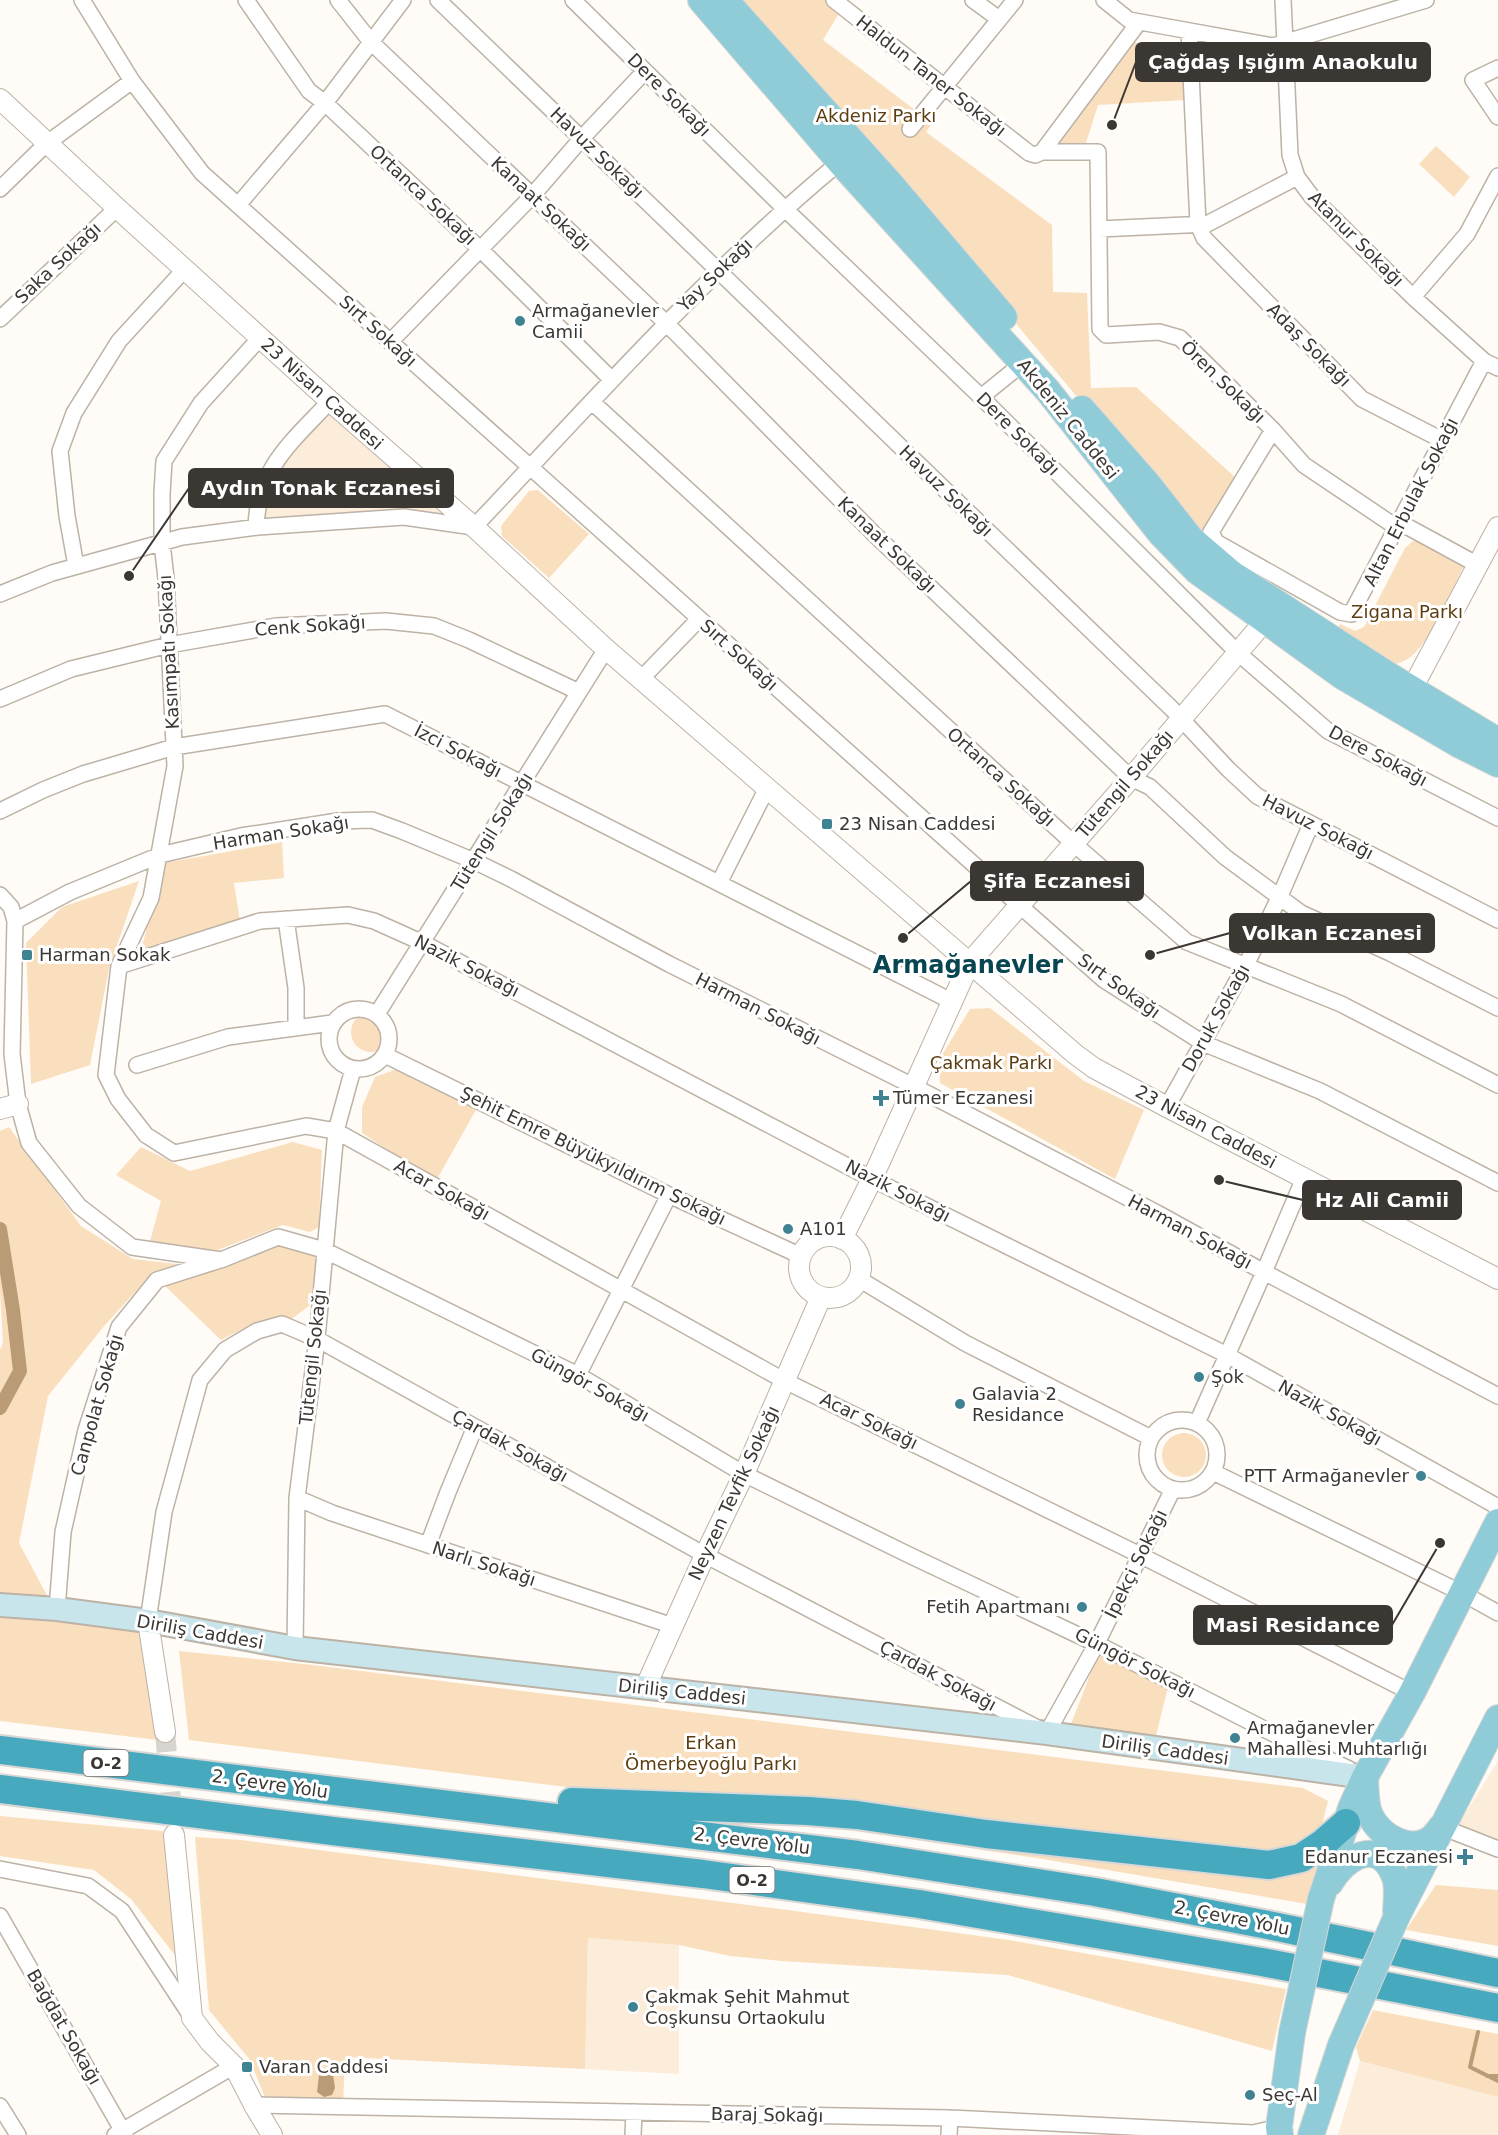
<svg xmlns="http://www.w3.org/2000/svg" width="1498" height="2135" font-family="'DejaVu Sans',sans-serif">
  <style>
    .built { fill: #fcecda }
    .green { fill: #fadfbe }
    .water { fill: #b99b76 }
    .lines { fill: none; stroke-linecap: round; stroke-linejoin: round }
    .stream { stroke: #b99b76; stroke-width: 4 }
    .canal { stroke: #b99b76; stroke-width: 14 }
    .tertiary-tunnel { stroke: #d8d4cf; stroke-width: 20; stroke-dasharray: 20 10; stroke-linecap: butt }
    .minor-casing { stroke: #bcb2a6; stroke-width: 18 }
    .tertiary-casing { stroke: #bcb2a6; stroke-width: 22 }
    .secondary-casing { stroke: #bcb2a6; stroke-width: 26 }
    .primary-casing { stroke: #d8d7d6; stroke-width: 28 }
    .motorway-casing { stroke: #d8d7d6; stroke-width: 32 }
    .minor { stroke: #fff; stroke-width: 15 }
    .tertiary { stroke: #fff; stroke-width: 20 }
    .secondary { stroke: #c8e5ec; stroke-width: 22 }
    .primary { stroke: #90cbd8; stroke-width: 26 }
    .motorway { stroke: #46a9be; stroke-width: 28 }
    .primary-bridge-casing { stroke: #d8d7d6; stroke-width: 28; stroke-linecap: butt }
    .primary-bridge { stroke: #90cbd8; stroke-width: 26 }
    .poi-dot { fill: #3f8392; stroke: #fff; stroke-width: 2 }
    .labels { text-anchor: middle; stroke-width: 6; stroke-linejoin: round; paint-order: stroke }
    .shield { fill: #fff; stroke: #767370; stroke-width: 1.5 }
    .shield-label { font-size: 16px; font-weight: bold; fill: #3b3733 }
    .street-label { font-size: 18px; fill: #3b3733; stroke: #fff }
    .park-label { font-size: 18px; fill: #5d3d0f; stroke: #fff }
    .poi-label { font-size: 18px; fill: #3b3733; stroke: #fff; text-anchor: start }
    .district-label { font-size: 24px; font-weight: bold; fill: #074550; stroke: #fff }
    .leader { fill: none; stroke: #3b3733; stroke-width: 2 }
    .callout-dot { fill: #3b3733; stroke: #fff; stroke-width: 2 }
    .callout { fill: #3b3733; stroke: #3b3733; stroke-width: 2 }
    .callout-label { font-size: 20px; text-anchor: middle; font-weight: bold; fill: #fff }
  </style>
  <rect width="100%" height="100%" fill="#fffbf6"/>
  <!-- built -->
  <path class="built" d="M324,402L460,520L252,524L261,483Z
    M1498,1761V1845L1456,1828Z
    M588,1938L679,1945V2074L585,2069Z
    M1360,2061L1498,2097V2135H1338Z"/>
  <!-- green -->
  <path class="green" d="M737,0H829L841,10L823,40L932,123L926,132L1052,225L1053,292L1087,293L1091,388L1136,387L1237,479L1204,538L1190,532L881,162Z
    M1134,42L1183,53L1185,100L1098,105L1085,146L1055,144Z
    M1436,146L1470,177L1454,197L1419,164Z
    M538,490L589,534L549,578L502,536L501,526L529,491Z
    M1413,541L1419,542L1464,566C1449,595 1437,629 1415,653C1409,660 1399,663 1390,666L1333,636L1340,624L1355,631L1364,627L1405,548Z
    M282,842L284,878L234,883L240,921L140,954L164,863Z
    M139,881L109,969L90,1065L31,1084L26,943L62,907Z
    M990,1008L1084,1081L1144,1110L1115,1179L940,1083L939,1060L970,1009Z
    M351 1032a20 20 0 1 1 40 0a20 20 0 1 1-40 0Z
    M408,1065L481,1101L436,1181L362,1133V1107L375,1077Z
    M9,1127L81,1226L133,1259L177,1264L148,1278L105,1325L48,1396L19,1543L51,1603L0,1598V1350L3,1343L0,1291V1131Z
    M293,1142L322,1150L319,1227L310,1232L283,1225L215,1251L150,1241L161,1201L116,1175L141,1147L190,1171Z
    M277,1243L318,1253L314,1302L293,1318L253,1324L221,1340L164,1285Z
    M1162 1455a22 22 0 1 1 44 0a22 22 0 1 1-44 0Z
    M0,1614L139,1626L157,1721L158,1740L0,1721Z
    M1101,1646L1170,1679L1153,1748L1068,1732Z
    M179,1651L313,1665L1303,1788L1328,1801L1319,1837L1279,1852L1094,1838L787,1799V1795L716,1792L715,1795L599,1791L189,1740Z
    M0,1816L163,1831L175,1850L178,1959L131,1899L94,1870L0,1856Z
    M768,1818L845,1825L1234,1876L1272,1879L1321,1855L1307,1904L1037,1858Z
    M195,1837L241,1840L780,1909L1009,1940L1286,1989L1272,2051L1008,1975L782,1961L730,1956L679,1945L588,1938L585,2069L345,2057L343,2104L266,2100L250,2060L209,2010Z
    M1436,1885L1498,1890V1946L1406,1930Z
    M1373,2010L1498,2034V2097L1360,2061L1356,2047Z"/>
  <!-- water -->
  <path class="water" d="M327,2071L333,2075L335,2088L332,2095L324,2097L317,2092L319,2075Z"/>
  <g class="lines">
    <!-- stream -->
    <path class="stream" d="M1478,2032L1470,2067L1498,2081
      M1487,2076H1498"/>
    <!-- canal -->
    <path class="canal" d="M0,1229L13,1310L20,1371L0,1408"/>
    <!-- tertiary-tunnel -->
    <path class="tertiary-tunnel" d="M165,1732L173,1823"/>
    <!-- minor casing -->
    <g class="minor-casing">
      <path id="minor" d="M82,0L132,81L202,173L1019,905L1104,980L1203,1043L1320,1091L1498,1183
        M246,0L309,91L325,103L481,250L612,380
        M338,0L371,42L666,323L875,535L1131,778L1150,787L1225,857L1301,913L1390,953L1498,1008
        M438,0L1172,709L1228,769L1257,796L1498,920
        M573,0L784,208L981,397L1237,652L1328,731L1498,818
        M834,0L1029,153L1035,155L1042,152H1098L1100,329L1106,335L1159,332L1180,338L1273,430L1304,465L1396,527H1408L1478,565
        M973,0L999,19
        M1104,0L1129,20L1273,46L1426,0
        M1283,0L1290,155L1297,177L1312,197L1413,297L1484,361L1498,368
        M1189,31L1198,224L1204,238L1362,399L1442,440
        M1498,68L1473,80L1498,117
        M910,129L1015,0
        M1042,152L1139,22
        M0,189L46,144L132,81
        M238,205L325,103L403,0
        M1099,229L1207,224L1297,177
        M1413,297L1467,234L1498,176
        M0,319L117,208
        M390,342L532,196L582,138L645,71
        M981,397L1023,363
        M592,402L1073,843L1187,942L1341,1004L1498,1085
        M1273,430L1211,532L1216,542L1340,612L1351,614L1484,361
        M256,527C258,467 292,442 330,401
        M76,566L67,516L60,451L74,413L119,341L185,269
        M0,594L52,573L182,537L258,527L404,517L474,527C592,402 707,272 840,162
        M641,679L699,619
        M0,699L71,669L169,645L276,626L386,621L434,626L469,640L579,692
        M0,811L43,790L83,774L174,747L385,714L951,1001
        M719,883L767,788
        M0,895L11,907L15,921L12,1054L18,1104L29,1143L79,1206L132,1247L221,1260L278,1237L324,1250L578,1375L744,1474L907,1554L1101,1646L1272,1733L1349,1769
        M286,919L296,988V1027
        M15,921L70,892L160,855L241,836L338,821L372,820L402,831L474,861L511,879L669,964L913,1086L1157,1213L1264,1272L1498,1396
        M119,966L151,898L175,766L166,578L162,543V493L164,461L201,403L260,338
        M329 1039a30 30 0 1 1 60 0a30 30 0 1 1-60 0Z
        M377,1014L606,649
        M385,1055L669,1195L801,1256
        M137,1065L228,1037L332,1023
        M1167,1107L1246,965L1280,896L1311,824
        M859,1279L965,1343L1151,1438
        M578,1375L669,1195
        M1147 1455a35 35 0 1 1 70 0a35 35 0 1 1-70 0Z
        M1197,1423L1264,1272L1304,1178
        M1213,1472L1462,1593L1498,1613
        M297,1498L332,1513L673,1626
        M428,1545L448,1492L475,1427
        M57,1609L63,1532L86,1430L119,1327L157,1280L217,1261
        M148,1621L164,1512L200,1380L225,1350L257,1331L282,1324L317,1339L705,1555L1047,1733L1097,1643L1173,1489
        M295,1648L297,1498L317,1339L336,1131L353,1069
        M1412,1693L1140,1555L785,1381L336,1131L306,1126L174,1153L146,1135L118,1099L106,1075L119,966L260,921L348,915L374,921L423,943L872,1179L1227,1355L1498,1507
        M1443,1825L1452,1831L1498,1849
        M0,1869L88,1886L122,1911L191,2016
        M0,1916L125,2135
        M254,2105L950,2118L1253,2133L1279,2127
        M0,2106L18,2135
        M115,2135L234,2066
        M633,2135L634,2112
        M949,2135L950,2118"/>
    </g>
    <!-- tertiary casing -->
    <g class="tertiary-casing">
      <path id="tertiary" d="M0,99L117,208L330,401L474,527L606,649L1075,1054L1094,1068L1167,1107L1498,1279
        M1406,700L1498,527
        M0,1109L18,1104
        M799 1267a31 31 0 1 1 62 0a31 31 0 1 1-62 0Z
        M842,1239L872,1179L970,962L1131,778L1275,609
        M148,1621L165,1732
        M645,1688L705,1555L744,1474L821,1297
        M174,1835L192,2018L210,2042L234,2066L254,2105L272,2135"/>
    </g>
    <!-- secondary casing -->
    <g class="secondary-casing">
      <path id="secondary" d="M0,1605L57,1609L148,1621L295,1648L1047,1733L1365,1777"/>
    </g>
    <!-- primary casing -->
    <g class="primary-casing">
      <path id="primary" d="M701,0L840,162L1048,391L1161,534L1197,571L1342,676L1458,744L1498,764
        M725,0L888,181L1004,317
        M1082,409L1147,483L1191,539L1232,574L1388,675L1498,741
        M1365,1778C1366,1790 1365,1804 1370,1815C1380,1837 1412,1855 1433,1837C1436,1834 1439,1830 1442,1826
        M1330,1883C1345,1857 1378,1837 1394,1875C1399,1885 1396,1902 1396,1914
        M1321,1899L1351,1808L1365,1777L1412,1693L1498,1522
        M1396,1918L1498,1718
        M1280,2135L1279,2127L1292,2033
        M1311,2135L1341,2045"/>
    </g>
    <!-- motorway casing -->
    <g class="motorway-casing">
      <path id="motorway" d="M0,1750L858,1855L1095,1892L1268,1925L1498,1973
        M0,1789L341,1832L703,1874L919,1904L1262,1962L1498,2008
        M572,1802L808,1811L857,1815L986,1834L1269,1865L1301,1858L1322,1844L1346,1823"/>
    </g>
    <!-- minor -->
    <use href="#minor" class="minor"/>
    <!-- tertiary -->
    <use href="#tertiary" class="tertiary"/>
    <!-- secondary -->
    <use href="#secondary" class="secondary"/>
    <!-- primary -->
    <use href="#primary" class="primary"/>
    <!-- motorway -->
    <use href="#motorway" class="motorway"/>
    <!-- primary-bridge casing -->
    <g class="primary-bridge-casing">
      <path id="primary-bridge" d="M1292,2033L1321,1899
        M1341,2045L1396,1918"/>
    </g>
    <!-- primary-bridge -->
    <use href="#primary-bridge" class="primary-bridge"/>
  </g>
  <!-- markers -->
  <g class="poi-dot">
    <circle cx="520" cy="321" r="6"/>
    <rect x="821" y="818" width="12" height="12" rx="3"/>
    <rect x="21" y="949" width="12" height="12" rx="3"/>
    <path d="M878 1089h6v6h6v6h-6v6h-6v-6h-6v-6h6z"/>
    <circle cx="788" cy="1229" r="6"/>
    <circle cx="1199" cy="1377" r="6"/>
    <circle cx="960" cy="1404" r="6"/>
    <circle cx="1421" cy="1476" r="6"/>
    <circle cx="1082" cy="1607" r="6"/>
    <circle cx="1235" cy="1738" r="6"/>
    <path d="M1462 1848h6v6h6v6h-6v6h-6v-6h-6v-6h6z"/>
    <circle cx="633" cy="2007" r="6"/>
    <rect x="241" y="2061" width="12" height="12" rx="3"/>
    <circle cx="1250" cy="2095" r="6"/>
  </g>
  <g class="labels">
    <!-- shield labels -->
    <g class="shield">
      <rect x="83.5" y="1750" width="45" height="26" rx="4.5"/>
      <rect x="729.5" y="1867" width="45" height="26" rx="4.5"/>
    </g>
    <g class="shield-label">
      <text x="106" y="1769">O-2</text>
      <text x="752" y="1886">O-2</text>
    </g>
    <!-- street labels -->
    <g class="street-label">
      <text transform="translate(931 76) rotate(38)" y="6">Haldun Taner Sokağı</text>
      <text transform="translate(669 95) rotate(45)" y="6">Dere Sokağı</text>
      <text transform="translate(597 153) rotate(44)" y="6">Havuz Sokağı</text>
      <text transform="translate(423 195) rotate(43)" y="6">Ortanca Sokağı</text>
      <text transform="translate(541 204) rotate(43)" y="6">Kanaat Sokağı</text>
      <text transform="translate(1356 239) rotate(45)" y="6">Atanur Sokağı</text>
      <text transform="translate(58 263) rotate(-43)" y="6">Saka Sokağı</text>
      <text transform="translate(715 275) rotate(-44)" y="6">Yay Sokağı</text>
      <text transform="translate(378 331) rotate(42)" y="6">Sırt Sokağı</text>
      <text transform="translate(1309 345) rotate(45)" y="6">Adaş Sokağı</text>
      <text transform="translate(1223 382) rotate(44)" y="6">Ören Sokağı</text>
      <text transform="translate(322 394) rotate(42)" y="6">23 Nisan Caddesi</text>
      <text transform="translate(1068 419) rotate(51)" y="6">Akdeniz Caddesi</text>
      <text transform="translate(1018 434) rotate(45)" y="6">Dere Sokağı</text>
      <text transform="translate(946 491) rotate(44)" y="6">Havuz Sokağı</text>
      <text transform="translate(1411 502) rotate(-63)" y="6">Altan Erbulak Sokağı</text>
      <text transform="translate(887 545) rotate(44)" y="6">Kanaat Sokağı</text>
      <text transform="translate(310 626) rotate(-4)" y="6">Cenk Sokağı</text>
      <text transform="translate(169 652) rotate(-93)" y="6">Kasımpatı Sokağı</text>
      <text transform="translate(739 655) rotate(42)" y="6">Sırt Sokağı</text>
      <text transform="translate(458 751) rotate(27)" y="6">İzci Sokağı</text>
      <text transform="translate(1378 756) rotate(28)" y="6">Dere Sokağı</text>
      <text transform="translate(1001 777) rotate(42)" y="6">Ortanca Sokağı</text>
      <text transform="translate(1125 784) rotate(-49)" y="6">Tütengil Sokağı</text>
      <text transform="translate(1318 827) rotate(27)" y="6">Havuz Sokağı</text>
      <text transform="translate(492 832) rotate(-58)" y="6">Tütengil Sokağı</text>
      <text transform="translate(281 833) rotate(-9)" y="6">Harman Sokağı</text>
      <text transform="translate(467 966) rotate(27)" y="6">Nazik Sokağı</text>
      <text transform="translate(1119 986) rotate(36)" y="6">Sırt Sokağı</text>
      <text transform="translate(758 1009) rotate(27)" y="6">Harman Sokağı</text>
      <text transform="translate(1216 1018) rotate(-61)" y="6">Doruk Sokağı</text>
      <text transform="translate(1206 1127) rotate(28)" y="6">23 Nisan Caddesi</text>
      <text transform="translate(593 1156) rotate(26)" y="6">Şehit Emre Büyükyıldırım Sokağı</text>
      <text transform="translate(442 1190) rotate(29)" y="6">Acar Sokağı</text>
      <text transform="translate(898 1191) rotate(27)" y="6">Nazik Sokağı</text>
      <text transform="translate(1190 1232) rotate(28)" y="6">Harman Sokağı</text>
      <text transform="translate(313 1357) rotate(-84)" y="6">Tütengil Sokağı</text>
      <text transform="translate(590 1385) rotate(29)" y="6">Güngör Sokağı</text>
      <text transform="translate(97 1405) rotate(-74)" y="6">Canpolat Sokağı</text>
      <text transform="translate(1330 1413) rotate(29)" y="6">Nazik Sokağı</text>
      <text transform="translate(869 1421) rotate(26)" y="6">Acar Sokağı</text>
      <text transform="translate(510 1446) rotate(29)" y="6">Çardak Sokağı</text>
      <text transform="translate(734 1493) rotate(-65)" y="6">Neyzen Tevfik Sokağı</text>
      <text transform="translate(484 1564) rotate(18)" y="6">Narlı Sokağı</text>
      <text transform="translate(1136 1564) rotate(-64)" y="6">İpekçi Sokağı</text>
      <text transform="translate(200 1632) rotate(10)" y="6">Diriliş Caddesi</text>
      <text transform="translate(1135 1663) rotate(27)" y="6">Güngör Sokağı</text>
      <text transform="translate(938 1676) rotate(28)" y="6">Çardak Sokağı</text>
      <text transform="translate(682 1692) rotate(6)" y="6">Diriliş Caddesi</text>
      <text transform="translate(1165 1750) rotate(8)" y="6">Diriliş Caddesi</text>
      <text transform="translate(270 1784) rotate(8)" y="6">2. Çevre Yolu</text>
      <text transform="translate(752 1841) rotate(7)" y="6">2. Çevre Yolu</text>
      <text transform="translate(1232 1918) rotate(11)" y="6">2. Çevre Yolu</text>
      <text transform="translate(64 2027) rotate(60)" y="6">Bağdat Sokağı</text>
      <text transform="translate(767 2115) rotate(1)" y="6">Baraj Sokağı</text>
    </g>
    <!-- park labels -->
    <g class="park-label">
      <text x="876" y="122">Akdeniz Parkı</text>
      <text x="1407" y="618">Zigana Parkı</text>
      <text x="991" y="1069">Çakmak Parkı</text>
      <text x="711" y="1749">Erkan<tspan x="711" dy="21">Ömerbeyoğlu Parkı</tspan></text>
    </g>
    <!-- poi labels -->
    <g class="poi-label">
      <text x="532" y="317">Armağanevler<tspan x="532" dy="21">Camii</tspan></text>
      <text x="839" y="830">23 Nisan Caddesi</text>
      <text x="39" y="961">Harman Sokak</text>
      <text x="893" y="1104">Tümer Eczanesi</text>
      <text x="800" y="1235">A101</text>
      <text x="1211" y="1383">Şok</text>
      <text x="972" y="1400">Galavia 2<tspan x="972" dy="21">Residance</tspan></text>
      <text x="1409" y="1482" text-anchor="end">PTT Armağanevler</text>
      <text x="1070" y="1613" text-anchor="end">Fetih Apartmanı</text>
      <text x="1247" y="1734">Armağanevler<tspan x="1247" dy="21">Mahallesi Muhtarlığı</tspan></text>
      <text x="1453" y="1863" text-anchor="end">Edanur Eczanesi</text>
      <text x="645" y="2003">Çakmak Şehit Mahmut<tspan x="645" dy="21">Coşkunsu Ortaokulu</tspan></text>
      <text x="259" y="2073">Varan Caddesi</text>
      <text x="1262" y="2101">Seç-Al</text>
    </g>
    <!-- district labels -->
    <g class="district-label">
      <text x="968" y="973">Armağanevler</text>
    </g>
  </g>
  <!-- callouts -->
  <path class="leader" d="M1112 125L1136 62M129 576L189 488M903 938L971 881M1150 955L1230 933M1219 1180L1303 1200M1440 1543L1392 1625"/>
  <g class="callout-dot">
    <circle cx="1112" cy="125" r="6"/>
    <circle cx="129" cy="576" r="6"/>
    <circle cx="903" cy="938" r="6"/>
    <circle cx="1150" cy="955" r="6"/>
    <circle cx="1219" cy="1180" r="6"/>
    <circle cx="1440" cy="1543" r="6"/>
  </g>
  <g class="callout">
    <rect x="1136" y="43" width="294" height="38" rx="6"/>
    <rect x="189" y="469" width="264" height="38" rx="6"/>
    <rect x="971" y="862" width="172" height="38" rx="6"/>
    <rect x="1230" y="914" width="204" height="38" rx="6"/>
    <rect x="1303" y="1181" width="158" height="38" rx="6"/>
    <rect x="1194" y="1606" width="198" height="38" rx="6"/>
  </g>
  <g class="callout-label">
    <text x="1283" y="69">Çağdaş Işığım Anaokulu</text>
    <text x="321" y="495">Aydın Tonak Eczanesi</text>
    <text x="1057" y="888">Şifa Eczanesi</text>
    <text x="1332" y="940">Volkan Eczanesi</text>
    <text x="1382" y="1207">Hz Ali Camii</text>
    <text x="1293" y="1632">Masi Residance</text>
  </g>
</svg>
